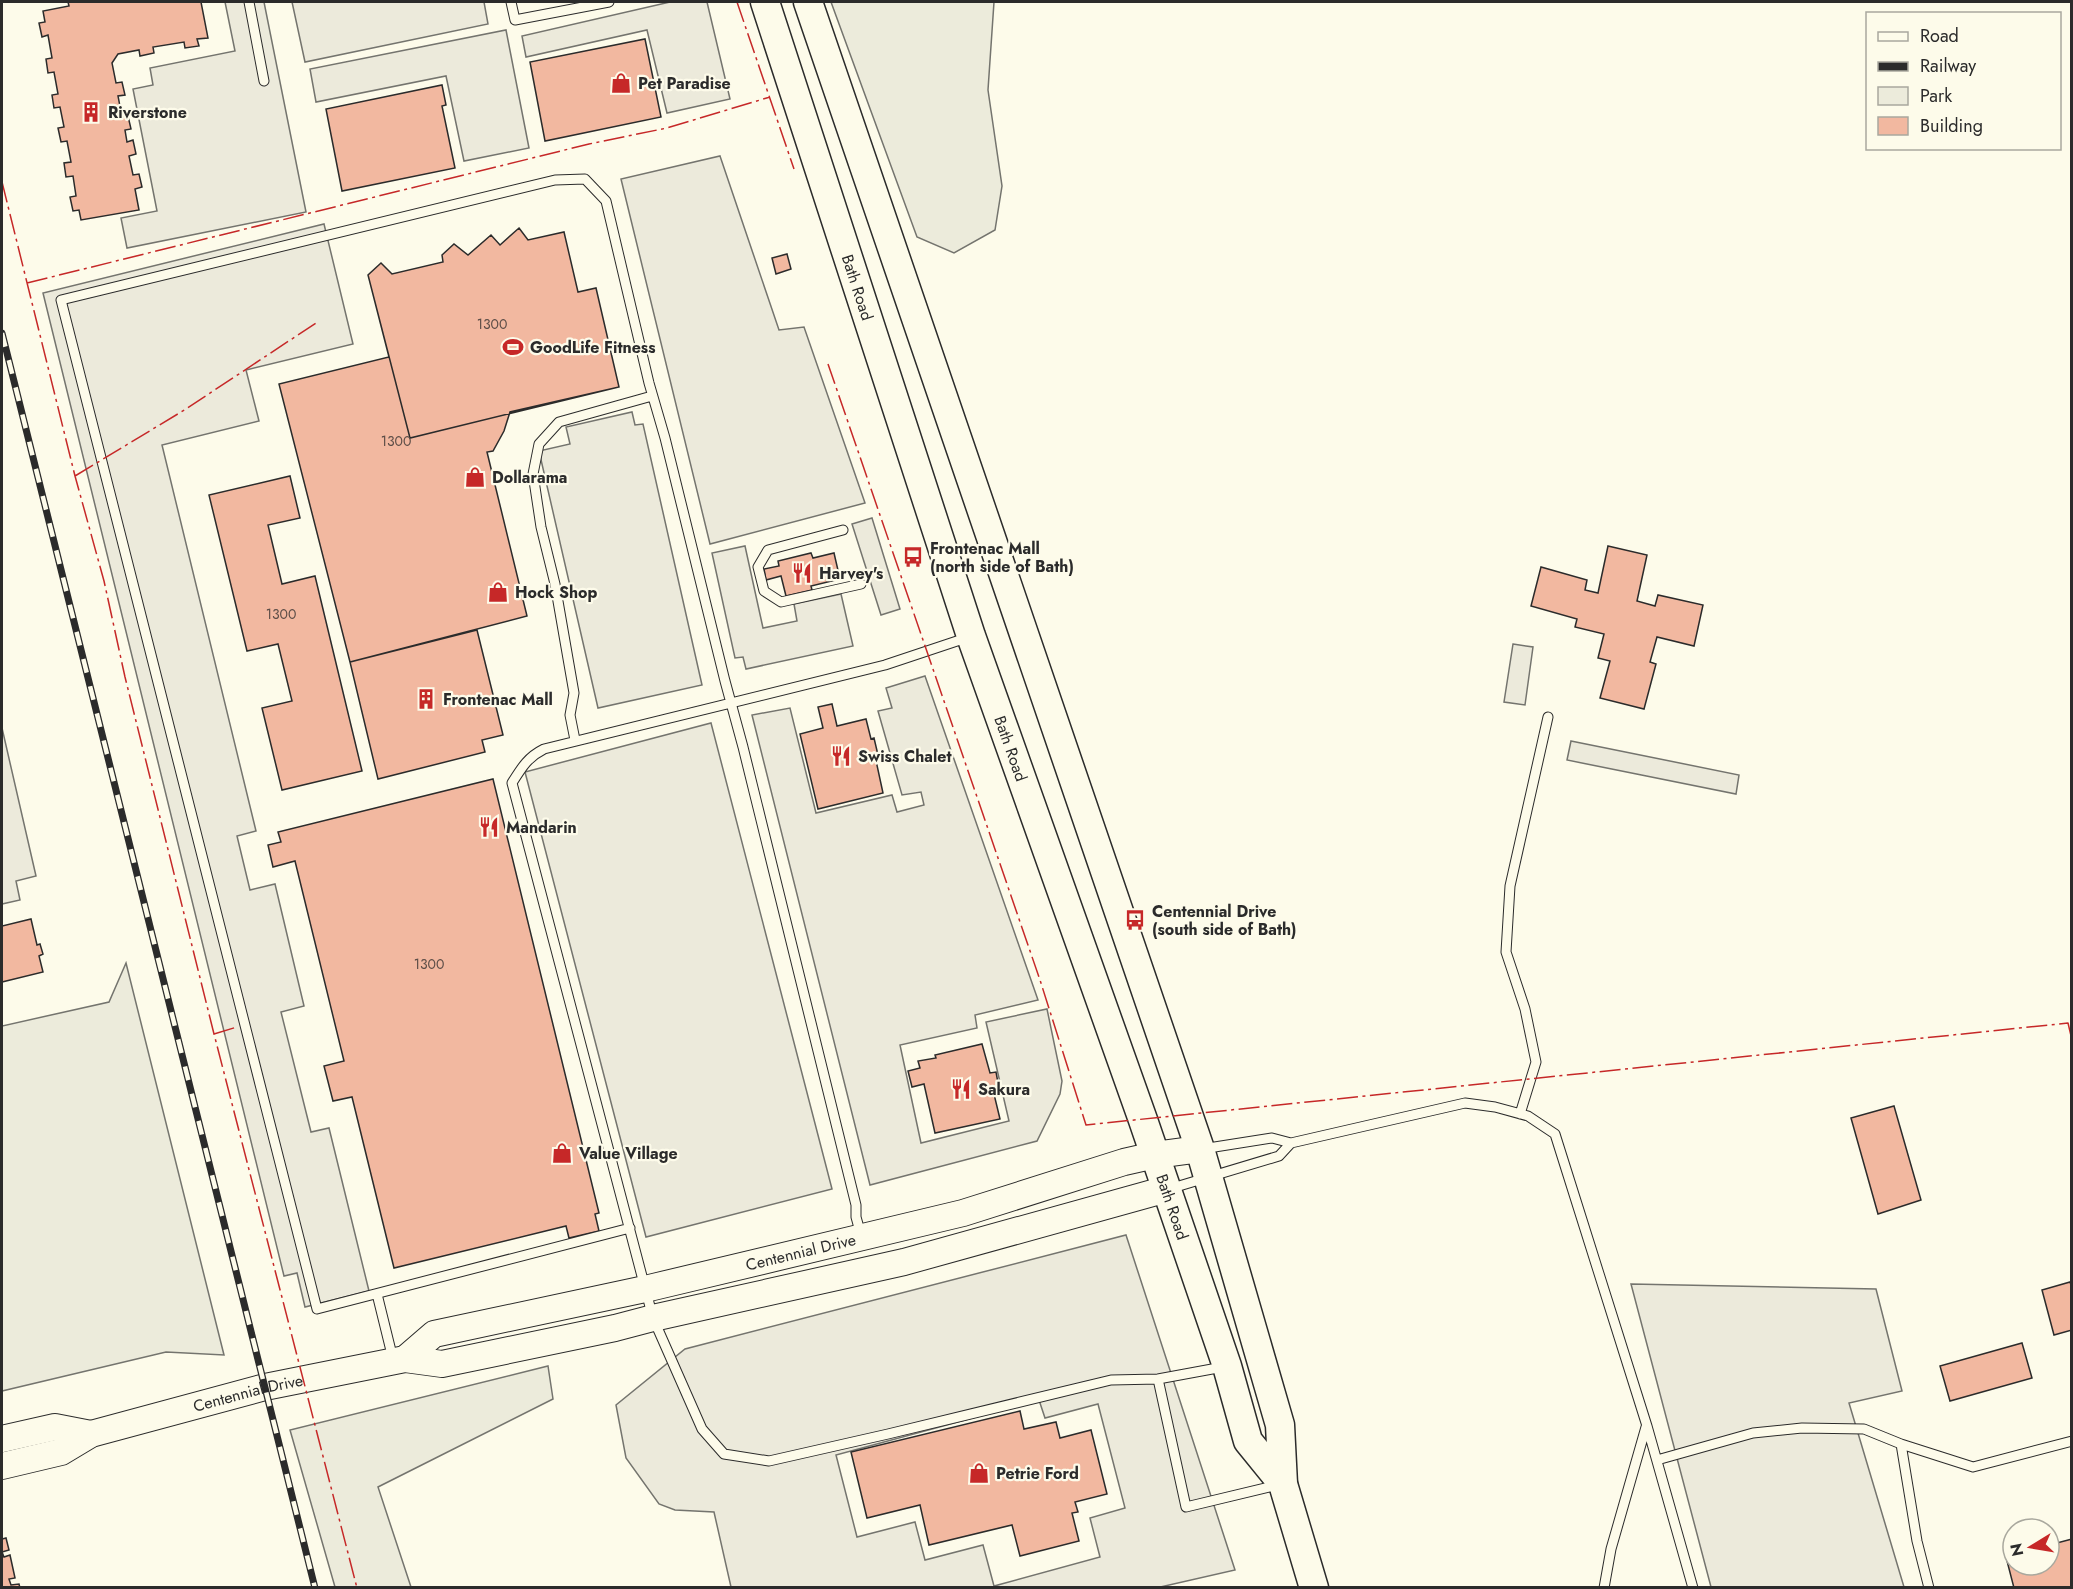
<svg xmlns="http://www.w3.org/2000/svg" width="2073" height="1589" font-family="Jost,sans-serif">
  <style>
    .green { fill: #ecebdb; stroke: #74746e; stroke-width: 1.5 }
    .parking { fill: #eceadb; stroke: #74746e; stroke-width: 1.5; fill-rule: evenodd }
    .building { fill: #f2b8a0; stroke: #2b2b2b; stroke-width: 1.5 }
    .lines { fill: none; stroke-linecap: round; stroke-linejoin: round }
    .lane-casing { stroke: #2b2b2b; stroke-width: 11 }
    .secondary-casing { stroke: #2b2b2b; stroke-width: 28 }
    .primary-casing { stroke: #2b2b2b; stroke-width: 31 }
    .lane { stroke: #fdfbea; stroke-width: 9 }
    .secondary { stroke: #fdfbea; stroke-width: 26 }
    .primary { stroke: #fdfbea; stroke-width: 28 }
    .rail-casing { stroke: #2b2b2b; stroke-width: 7 }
    .rail { stroke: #fdfbea; stroke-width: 4.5; stroke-dasharray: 14; stroke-linecap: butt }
    .power { stroke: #c62828; stroke-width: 1.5; stroke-dasharray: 21 4.5 3 4.5; stroke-linecap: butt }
    .labels { text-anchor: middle; stroke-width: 4.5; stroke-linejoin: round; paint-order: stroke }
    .number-label { font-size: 14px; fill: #5d4e48 }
    .poi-label { font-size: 16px; font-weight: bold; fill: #2b2b2b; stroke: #fdfbea; text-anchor: start }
    .street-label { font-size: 16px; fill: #2b2b2b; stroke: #fdfbea }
  </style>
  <rect width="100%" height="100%" fill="#fdfbea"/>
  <!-- green -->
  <path class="green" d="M831,2H994L988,90L1002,186L995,230L954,253L917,237Z
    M126,963L224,1355L166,1352L2,1391V1026L109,1002Z
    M548,1366L553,1399L378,1487L411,1587H335L290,1430Z"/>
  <!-- parking -->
  <path class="parking" d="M225,2H264L306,212L127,248L121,218L157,211L133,89L153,85L150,68L235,51Z
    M292,2H484L488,24L305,62Z
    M670,2H707L730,99L667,113L647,30L526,57L522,36Z
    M506,30L529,148L464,161L446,76L316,102L310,69Z
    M720,156L779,330L804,327L865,503L710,544L621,179Z
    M324,224L353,344L246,370L259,421L162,445L256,831L237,836L250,890L275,884L304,1006L281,1012L311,1132L329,1128L369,1291L305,1307L297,1273L284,1276L43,293Z
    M632,412L635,425L643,424L702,685L598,708L539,451L570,444L566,427Z
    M872,518L900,609L881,615L852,524Z
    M745,546L763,628L797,621L794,604L841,594L853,646L746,669L743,657L735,658L712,553Z
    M1513,644L1533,647L1525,705L1504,702Z
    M925,676L1038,1000L975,1015L977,1028L900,1045L921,1143L1009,1121L986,1022L1047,1009L1062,1081L1060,1094L1037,1141L870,1185L752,715L790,708L816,813L892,795L897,812L924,805L921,792L902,795L878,711L892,708L886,688Z
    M711,723L832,1189L646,1237L525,772Z
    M2,728L36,876L16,881L20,900L2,904Z
    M1571,741L1739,775L1736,794L1567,760Z
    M1126,1235L1235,1570L1156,1588L731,1587L714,1512L675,1510L659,1504L626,1458L616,1405L685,1349ZM1039,1400L1045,1418L1098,1404L1125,1508L1090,1518L1100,1557L994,1586L983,1545L925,1560L915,1522L857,1537L836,1455Z
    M1631,1284L1876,1289L1902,1391L1849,1403L1904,1587H1711Z"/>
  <!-- building -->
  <path class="building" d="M68,2H201L208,38L197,39L199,46L185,48L184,42L153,47L154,53L140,56L139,50L118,54L112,63L116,83L122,82L125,95L118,96L122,117L128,116L131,129L125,130L127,142L133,140L136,154L129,156L133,175L139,174L142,187L135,189L139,210L81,220L79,210L73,211L70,197L76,196L73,176L66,177L64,163L71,162L67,141L61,142L58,128L64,127L60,107L54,108L52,95L58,94L54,72L48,73L46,59L52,58L48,35L42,37L39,23L45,22L43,11L69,6Z
    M645,39L661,117L545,141L530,62Z
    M442,85L446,105L442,106L455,168L342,191L326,109Z
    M519,228L528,240L564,232L578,292L596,288L619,387L510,412L504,431L493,451L487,452L527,616L350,662L279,384L389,357L368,275L381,263L392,274L443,262L442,255L454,244L468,255L491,235L500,245Z
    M519,228L528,240L564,232L578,292L596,288L619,387L410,438L368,275L381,263L392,274L443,262L442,255L454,244L468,255L491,235L500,245Z
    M787,254L791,269L776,274L772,258Z
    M290,476L300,518L268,525L282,584L315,576L362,771L282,790L262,708L292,701L278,644L247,651L209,495Z
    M1608,546L1647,555L1637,601L1655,606L1658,595L1703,605L1694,646L1657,637L1650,662L1656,664L1644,709L1600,698L1610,661L1598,658L1604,634L1575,627L1577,619L1531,606L1541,567L1587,580L1585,590L1598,593Z
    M811,553L813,558L834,553L840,579L811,586L812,590L786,596L781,576L766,580L764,569L779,566L778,561Z
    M477,630L503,735L482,740L485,752L378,779L350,662Z
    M832,704L837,726L866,719L871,739L874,738L878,755L875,756L883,793L818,809L800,734L823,728L818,707Z
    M493,779L599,1213L595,1214L599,1231L569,1238L566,1226L394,1268L352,1097L333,1101L324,1066L344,1061L295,861L273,867L268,845L281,842L278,832Z
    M31,919L37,945L40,944L43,954L39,956L43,972L2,982V926Z
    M982,1044L990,1073L996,1072L999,1088L993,1090L1000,1119L935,1133L924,1084L912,1087L908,1071L920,1068L918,1061L936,1058L935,1055Z
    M1894,1106L1921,1200L1878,1214L1851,1118Z
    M2070,1282L2072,1288V1330L2054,1335L2042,1290Z
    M2022,1343L2032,1378L1950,1401L1940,1366Z
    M1020,1411L1024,1429L1056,1422L1060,1438L1091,1430L1107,1494L1075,1502L1078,1512L1072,1513L1079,1541L1020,1556L1012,1525L929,1545L920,1505L867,1518L851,1452Z
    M6,1538L9,1550L2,1552L4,1557L10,1555L15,1578L9,1579L11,1585L19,1584L20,1588H2V1539Z
    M2072,1539V1588H2014L2006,1557L2013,1555V1565H2049V1545Z"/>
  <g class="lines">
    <!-- lane casing -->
    <g class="lane-casing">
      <path id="lane" d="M249,2L264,81
        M511,2L515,20L609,2
        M843,530L768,550L758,567L764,591L781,602L861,584
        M969,637L885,665L544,749C528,757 522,767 512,783L653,1318L702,1429L724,1454L769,1461L888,1434L1111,1380L1158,1379L1223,1367
        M575,740L570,715L574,693L555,584L541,527L533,474L539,444L559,422L652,396
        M1520,1114L1536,1062L1525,1009L1506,952L1510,886L1548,717
        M1202,1149L1272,1138L1291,1143L1465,1103L1495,1107L1528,1116L1555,1134L1647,1426L1693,1588
        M1169,1189L1279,1156L1291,1143
        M630,1228L317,1309L61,300L555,180L585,179L606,201L649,383L665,438L725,681L743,747L856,1205V1217L861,1235
        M377,1294L393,1359
        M1158,1379L1186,1507L1278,1485
        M1901,1444L1917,1541L1929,1588
        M1657,1460L1753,1433L1802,1428L1864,1429L1901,1444L1973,1467L2072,1441
        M1604,1588L1611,1549L1646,1427"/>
    </g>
    <!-- secondary casing -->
    <g class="secondary-casing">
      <g id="secondary">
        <path id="s1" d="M405,1359L434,1334L645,1289L963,1213L1124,1162L1155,1155L1200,1149"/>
        <path d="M2,1439L55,1427L91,1434"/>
        <path id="s2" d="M2,1466L61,1452L91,1434L265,1387L405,1359L442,1364L615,1328L653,1318L904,1262L1167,1189"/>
      </g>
    </g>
    <!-- primary casing -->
    <g class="primary-casing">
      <g id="primary">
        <path id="s3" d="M765,2L971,636L1143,1120L1227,1366L1248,1441L1283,1484"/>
        <path d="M808,2L1200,1149L1280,1425L1283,1484L1314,1588"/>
      </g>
    </g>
    <!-- lane -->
    <use href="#lane" class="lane"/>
    <!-- secondary -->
    <use href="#secondary" class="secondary"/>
    <!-- primary -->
    <use href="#primary" class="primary"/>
    <!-- rail casing -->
    <g class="rail-casing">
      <path id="rail" d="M2,333L315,1588"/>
    </g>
    <!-- rail -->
    <use href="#rail" class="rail"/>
    <!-- power -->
    <path class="power" d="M737,2L794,169
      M2,182L75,476L104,581L125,677L214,1034L357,1588
      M27,283L589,144L667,128L770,97
      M828,364L1040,980L1086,1125L2068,1023L2072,1040
      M75,476L186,409L316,323
      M214,1034L237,1027"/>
  </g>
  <!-- icons -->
  <defs>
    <g id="shop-bare" transform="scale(1.62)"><path d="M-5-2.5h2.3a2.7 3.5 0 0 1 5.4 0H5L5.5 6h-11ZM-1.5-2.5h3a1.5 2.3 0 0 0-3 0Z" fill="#c62828" stroke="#fdfbea" stroke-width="2.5" paint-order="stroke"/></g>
    <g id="building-bare" transform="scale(1.62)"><path d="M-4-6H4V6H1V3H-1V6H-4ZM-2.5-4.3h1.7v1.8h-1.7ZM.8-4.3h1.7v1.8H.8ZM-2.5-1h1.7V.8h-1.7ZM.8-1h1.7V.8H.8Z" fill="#c62828" stroke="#fdfbea" stroke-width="2.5" paint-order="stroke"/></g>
    <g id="stadium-bare" transform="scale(1.62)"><path d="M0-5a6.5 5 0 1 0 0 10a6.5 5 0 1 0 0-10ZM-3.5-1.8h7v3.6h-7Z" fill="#c62828" stroke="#fdfbea" stroke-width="2.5" paint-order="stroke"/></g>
    <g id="bus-bare" transform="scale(1.62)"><path d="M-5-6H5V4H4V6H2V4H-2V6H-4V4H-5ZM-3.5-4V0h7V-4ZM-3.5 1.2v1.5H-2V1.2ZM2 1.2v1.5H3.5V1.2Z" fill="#c62828" stroke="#fdfbea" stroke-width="2.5" paint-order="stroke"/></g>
    <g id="restaurant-bare" transform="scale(1.62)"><path d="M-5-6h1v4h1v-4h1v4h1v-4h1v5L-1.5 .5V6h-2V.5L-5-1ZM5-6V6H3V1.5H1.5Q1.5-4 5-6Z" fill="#c62828" stroke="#fdfbea" stroke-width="2.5" paint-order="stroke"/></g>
  </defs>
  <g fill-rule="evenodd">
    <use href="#shop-bare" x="621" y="83"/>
    <use href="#building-bare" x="91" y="112"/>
    <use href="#stadium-bare" x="513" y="347"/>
    <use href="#shop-bare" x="475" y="477"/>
    <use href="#bus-bare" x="913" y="557"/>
    <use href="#restaurant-bare" x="802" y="573"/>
    <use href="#shop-bare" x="498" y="592"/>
    <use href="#building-bare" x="426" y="699"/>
    <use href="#restaurant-bare" x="841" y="756"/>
    <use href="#restaurant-bare" x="489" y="827"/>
    <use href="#bus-bare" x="1135" y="920"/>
    <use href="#restaurant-bare" x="961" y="1089"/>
    <use href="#shop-bare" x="562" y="1153"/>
    <use href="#shop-bare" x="979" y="1473"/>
  </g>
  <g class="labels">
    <!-- number labels -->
    <g class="number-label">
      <text x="492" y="329">1300</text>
      <text x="396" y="446">1300</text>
      <text x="281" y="619">1300</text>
      <text x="429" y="969">1300</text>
    </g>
    <!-- poi labels -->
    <g class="poi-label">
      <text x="638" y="89">Pet Paradise</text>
      <text x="108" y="118">Riverstone</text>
      <text x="530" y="353">GoodLife Fitness</text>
      <text x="492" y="483">Dollarama</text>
      <text x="930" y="554">Frontenac Mall<tspan x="930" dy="18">(north side of Bath)</tspan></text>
      <text x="819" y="579">Harvey's</text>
      <text x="515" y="598">Hock Shop</text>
      <text x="443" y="705">Frontenac Mall</text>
      <text x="858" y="762">Swiss Chalet</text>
      <text x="506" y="833">Mandarin</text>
      <text x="1152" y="917">Centennial Drive<tspan x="1152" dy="18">(south side of Bath)</tspan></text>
      <text x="978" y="1095">Sakura</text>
      <text x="579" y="1159">Value Village</text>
      <text x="996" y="1479">Petrie Ford</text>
    </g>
    <!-- street labels -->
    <g class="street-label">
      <text dy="6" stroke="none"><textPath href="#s3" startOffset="300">Bath Road</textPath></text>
      <text dy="6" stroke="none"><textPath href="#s3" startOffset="786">Bath Road</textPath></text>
      <text dy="6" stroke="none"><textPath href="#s3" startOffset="1272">Bath Road</textPath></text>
      <text dy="6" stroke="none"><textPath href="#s1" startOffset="414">Centennial Drive</textPath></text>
      <text dy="6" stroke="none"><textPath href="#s2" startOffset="258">Centennial Drive</textPath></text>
    </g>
  </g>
  <!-- border -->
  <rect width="2073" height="1589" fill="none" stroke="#2b2b2b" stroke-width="6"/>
  <!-- legend -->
  <rect x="1866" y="12" width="195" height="138" fill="#fdfbea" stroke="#a9a89e" stroke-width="1.5"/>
  <rect x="1878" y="32" width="30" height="9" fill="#fdfbea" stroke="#a9a89e" stroke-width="1.5"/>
  <text x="1920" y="42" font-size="18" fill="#2b2b2b">Road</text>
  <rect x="1878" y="62" width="30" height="9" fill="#2b2b2b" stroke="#a9a89e" stroke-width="1.5"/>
  <text x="1920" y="72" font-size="18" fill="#2b2b2b">Railway</text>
  <rect x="1878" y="87" width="30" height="18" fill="#ecebdb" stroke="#a9a89e" stroke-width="1.5"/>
  <text x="1920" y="102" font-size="18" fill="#2b2b2b">Park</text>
  <rect x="1878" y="117" width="30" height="18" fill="#f2b8a0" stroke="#a9a89e" stroke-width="1.5"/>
  <text x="1920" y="132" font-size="18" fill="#2b2b2b">Building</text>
  <!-- north arrow -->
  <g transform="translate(2031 1547) rotate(259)"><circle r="28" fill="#fdfbea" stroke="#a9a89e" stroke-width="1.5"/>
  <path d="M0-4.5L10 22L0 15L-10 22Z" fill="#c62828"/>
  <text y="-9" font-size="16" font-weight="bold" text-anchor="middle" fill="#2b2b2b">N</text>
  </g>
</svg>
